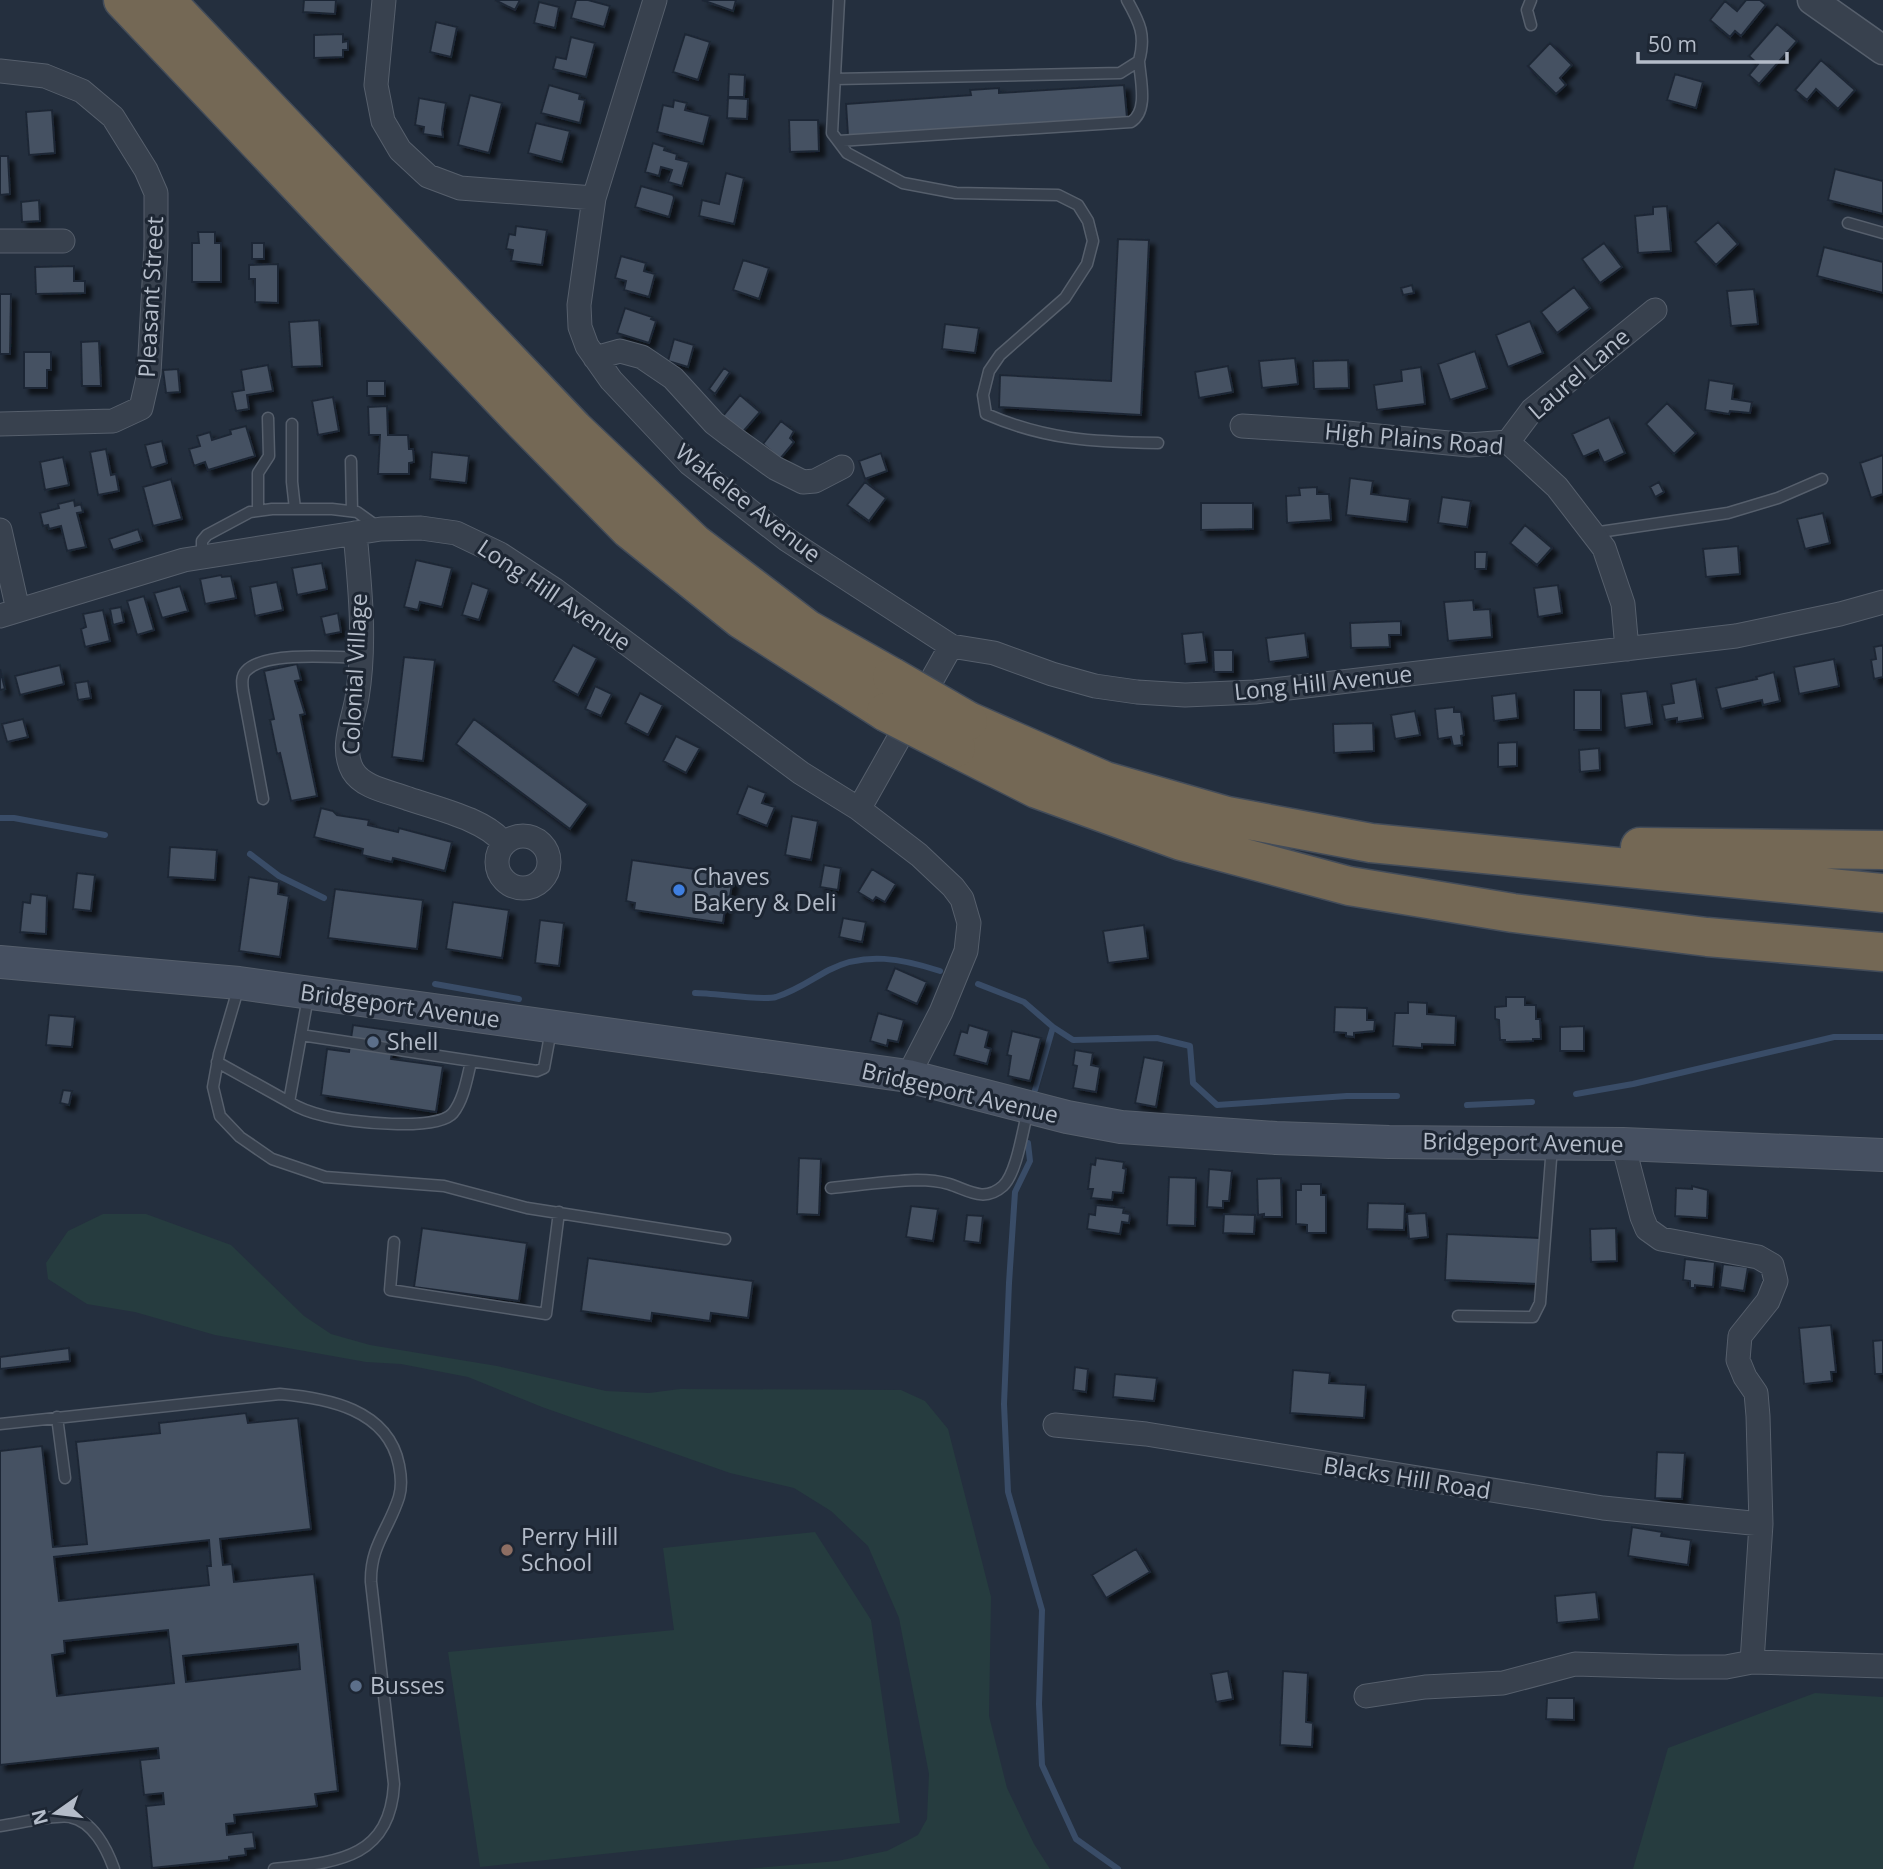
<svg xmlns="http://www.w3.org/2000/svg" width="1883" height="1869" font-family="'Open Sans',sans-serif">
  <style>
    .green { fill: #263c3f }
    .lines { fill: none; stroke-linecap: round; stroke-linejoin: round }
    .stream { stroke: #394c67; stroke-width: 6 }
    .building { fill: #455162; stroke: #1f2835; stroke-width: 2; fill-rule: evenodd; filter: url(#shadow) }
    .service-casing { stroke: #565f6c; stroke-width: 13 }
    .minor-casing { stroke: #565f6c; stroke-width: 25 }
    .tertiary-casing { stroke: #565f6c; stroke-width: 31 }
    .secondary-casing { stroke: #565f6c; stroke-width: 34 }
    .motorway-casing { stroke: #434c59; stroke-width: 41 }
    .service { stroke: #38414e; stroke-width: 10 }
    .minor { stroke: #38414e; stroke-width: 23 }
    .tertiary { stroke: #38414e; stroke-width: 28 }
    .secondary { stroke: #465061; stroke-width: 32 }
    .motorway { stroke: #746855; stroke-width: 38 }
    .motorway-bridge-casing { stroke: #434c59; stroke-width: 41; stroke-linecap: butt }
    .motorway-bridge { stroke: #746855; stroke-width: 38 }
    .shop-dot { fill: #3f7fe0; stroke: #1d2633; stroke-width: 2.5 }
    .service-dot { fill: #5c6f8a; stroke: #1d2633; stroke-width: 2.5 }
    .education-dot { fill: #8d6e63; stroke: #1d2633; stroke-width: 2.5 }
    .labels { text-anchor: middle; stroke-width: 6; stroke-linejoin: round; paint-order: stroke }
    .street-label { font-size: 23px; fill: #b4bcc9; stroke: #1d2633 }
    .poi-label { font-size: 23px; fill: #b4bcc9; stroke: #1d2633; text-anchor: start }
  </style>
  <defs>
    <filter id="shadow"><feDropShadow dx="5.5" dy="5.5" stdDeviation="2" flood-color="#0009"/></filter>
  </defs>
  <rect width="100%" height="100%" fill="#242f3e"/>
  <!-- green -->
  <path class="green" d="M103,1214H146L231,1245L304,1316L331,1334L370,1345L497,1366L606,1391L649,1393L680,1389L901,1390L925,1401L948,1429L991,1597L989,1716L1007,1788L1034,1844L1050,1869H746L837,1861L887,1851L918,1835L927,1819L929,1774L899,1618L868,1546L831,1511L794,1488L730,1473L542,1407L468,1377L401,1364L366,1362L215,1335L135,1312L87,1304L48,1279L46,1263L68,1231Z
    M815,1532L871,1620L900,1823L480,1867L448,1652L674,1630L663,1548Z
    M1815,1693L1883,1697V1869H1633L1668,1748Z"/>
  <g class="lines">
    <!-- stream -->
    <path class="stream" d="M0,818H14L105,835
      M250,854L279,876L324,898
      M435,984L519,999
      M978,984L1024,1002L1053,1027L1073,1040L1157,1038L1190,1046L1193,1083L1217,1105L1347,1096H1397
      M695,993C715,993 761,1001 776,997C796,991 812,979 829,970C865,951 903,959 940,971
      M1035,1090L1053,1027
      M1576,1094L1633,1084L1834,1037H1883
      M1467,1105L1532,1102
      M1028,1143L1030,1161L1015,1192L1009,1283L1004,1404L1008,1492L1042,1610L1039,1704L1042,1765L1076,1839L1118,1869"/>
  </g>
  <!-- building -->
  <path class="building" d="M304,0H336L335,14L303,12Z
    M495,0H520L515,10Z
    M576,0H588L610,6L604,27L571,18Z
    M702,0H736L733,11Z
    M1746,0H1760L1766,5L1741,36L1735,31L1730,37L1710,20L1725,1L1737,11Z
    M539,2L559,7L555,28L534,23Z
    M436,22L457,27L451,57L430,52Z
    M1777,24L1797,41L1759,84L1749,75L1758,64L1749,56Z
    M343,34V42L348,41V50H343V57L314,58V35Z
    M685,34L710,42L698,80L673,72Z
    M571,37L595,43L586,77L553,69L556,57L566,59Z
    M1550,43L1572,65L1560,78L1566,85L1556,94L1528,66Z
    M1821,60L1855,90L1838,109L1816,89L1807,100L1795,90Z
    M729,74L745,75L744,97H728Z
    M1675,74L1703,82L1696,108L1667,100Z
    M549,85L580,94L579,99L585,100L580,123L541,113Z
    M1124,85L1127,118L848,136L846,104L971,95L970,90L999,88V93Z
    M470,95L502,103L489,153L458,145Z
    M419,98L446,103L442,129L443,137L423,134L424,127L415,125Z
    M728,98L748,99L747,119L727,118Z
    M674,100L687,103L685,110L710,116L703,144L657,132L663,105L673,107Z
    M52,110L55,153L29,155L26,112Z
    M789,120H818L819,151L790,152Z
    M536,123L570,131L562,162L528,153Z
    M653,143L665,147L664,150L677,154L676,159L689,162L682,186L668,182L672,170L661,167L659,176L645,172Z
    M0,156H8L10,194L0,195Z
    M1835,169L1883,181V214L1828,200Z
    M726,173L744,178L734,224L699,216L702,200L719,204Z
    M641,186L673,195L674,198L669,217L635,207Z
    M39,200L40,221L22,222L21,202Z
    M1667,206L1671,251L1638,253L1635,216L1653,214V207Z
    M1718,222L1738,244L1716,265L1695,242Z
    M516,226L547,230L542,265L511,261L513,250L506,249L509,234L515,235Z
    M198,232H215V243H221V282H192V243H199Z
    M1118,239L1149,240L1141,415L999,407L1000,375L1111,381Z
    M252,243H264V259H252Z
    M1604,243L1622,267L1600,283L1582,259Z
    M1824,247L1883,262V293L1817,276Z
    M621,256L646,263L644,271L655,274L649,297L624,290L626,281L615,278Z
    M743,260L769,268L759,299L733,290Z
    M278,264V303L255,302V279H249V265Z
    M74,266V281H85V293L36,294L35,267Z
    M1412,285L1414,293L1403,295L1401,288Z
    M1574,287L1590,308L1557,333L1541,312Z
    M1754,289L1758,324L1731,326L1727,291Z
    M0,294H11L10,354H0Z
    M625,308L652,317L651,319L656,321L649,343L617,333Z
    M319,320L322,366L292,367L289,322Z
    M1530,321L1543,353L1508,367L1496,335Z
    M945,324L979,328L975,353L942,349Z
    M674,339L694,345L688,367L668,361Z
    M99,341L101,386H82L81,342Z
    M1475,351L1487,388L1450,400L1438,364Z
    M24,352H51V370H47V388H24Z
    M1295,358L1298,384L1262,388L1259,361Z
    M1348,360L1349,388L1314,389L1313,361Z
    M268,365L273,391L247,395L249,409L236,411L232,392L244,390L241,370Z
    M1228,366L1233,392L1199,398L1195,372Z
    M1421,367L1425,404L1377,410L1374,385L1402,381L1401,370Z
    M724,368L730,372L715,394L709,389Z
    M178,369L180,392L166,393L163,370Z
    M1709,380L1734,384L1732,399L1752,402L1750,413L1730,411L1729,414L1705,410Z
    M367,381H385V396H367Z
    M740,395L760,412L741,434L722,417Z
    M333,397L339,431L318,435L312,401Z
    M1667,403L1696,433L1674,454L1646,424Z
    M387,406L388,435H408L409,449H413L414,462L409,463V474H378L380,435H369L368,407Z
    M1609,417L1625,453L1604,463L1598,450L1583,457L1572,434Z
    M781,421L794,431L790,438L794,442L780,459L763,444Z
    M246,426L255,456L208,470L205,462L194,466L189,449L200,446L197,436L210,432L212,440L231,434L230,430Z
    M162,441L167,463L151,468L145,445Z
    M106,449L111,475L116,474L119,491L98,495L90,452Z
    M432,452L469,456L466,483L430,479Z
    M881,453L887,471L865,479L859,461Z
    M1883,455V494L1871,498L1860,463Z
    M63,457L69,485L45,490L40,462Z
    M1350,478L1373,481L1371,494L1410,499L1407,522L1346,515Z
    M171,479L182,519L153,526L143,487Z
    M865,482L886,498L869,521L847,505Z
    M1659,482L1664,492L1655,497L1650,487Z
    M1317,487V494H1329L1331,520L1287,523L1286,496L1300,495L1299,488Z
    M1442,497L1471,501L1467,527L1438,523Z
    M74,500L75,506L81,504L83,512L77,513L86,547L67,551L61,526L49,529L48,525L43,526L40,513L59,508L58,504Z
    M1201,503H1253V529L1201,530Z
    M1823,513L1830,543L1805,549L1797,519Z
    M1525,525L1552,548L1537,565L1510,543Z
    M138,529L142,541L113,550L109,539Z
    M1738,546L1740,574L1706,577L1703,549Z
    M1475,552H1487L1486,569H1475Z
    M416,560L452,568L442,607L420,602L418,610L404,607Z
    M322,563L327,589L297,595L292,568Z
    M221,575L222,577L231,576L236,598L205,604L200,579Z
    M277,582L283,610L255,616L250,587Z
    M472,583L489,589L479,620L462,615Z
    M1558,585L1562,613L1538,617L1534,588Z
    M180,586L188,611L162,618L154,593Z
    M144,596L154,630L137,635L127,601Z
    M1473,600L1474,610L1490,609L1492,637L1448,641L1444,602Z
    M121,607L124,622L113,625L110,609Z
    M103,610L110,641L85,647L81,629L86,627L83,614Z
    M338,613L341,632L325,635L321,617Z
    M1401,621V635H1389L1390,647L1351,648L1350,623Z
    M1203,632L1207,662L1185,664L1182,634Z
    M1305,633L1308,657L1269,662L1266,638Z
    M573,645L597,658L578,695L553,681Z
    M1883,645V677L1874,679L1871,660L1876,659L1874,647Z
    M1213,650H1233V672H1214Z
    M404,657L435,660L423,761L392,757Z
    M1834,659L1839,686L1799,694L1794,667Z
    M297,664L301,680L295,681L305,714L300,715L317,796L291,801L280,753L277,754L270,720L274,719L264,671Z
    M60,665L64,684L20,695L15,676Z
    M0,669L5,689L0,690Z
    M1774,672L1780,701L1763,705L1762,700L1721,709L1716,688L1757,679L1756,677Z
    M1696,679L1703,718L1677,722V718L1665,720L1662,705L1674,703L1671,684Z
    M88,681L91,698L78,700L75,683Z
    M595,686L612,694L601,716L585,709Z
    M1574,690H1601V730H1574Z
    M1647,691L1652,724L1625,728L1621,694Z
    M640,693L663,705L648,735L625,723Z
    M1516,693L1518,718L1494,721L1492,696Z
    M1454,707V712H1461L1464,735L1461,736L1462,745L1453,746L1451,737L1438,739L1435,709Z
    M1415,711L1420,735L1395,739L1391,715Z
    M23,719L28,737L7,742L2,724Z
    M474,719L588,804L570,829L456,744Z
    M1373,723L1374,751L1334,753L1333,724Z
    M676,736L700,748L686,773L663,761Z
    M1517,742V766L1498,767V743Z
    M1599,748L1600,770L1580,772L1579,750Z
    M748,786L766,793L762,803L775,807L767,826L737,814Z
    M321,808L333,811L337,815L369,820L368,825L398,832L399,828L452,842L445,871L393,858L392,862L362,855L363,849L314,837Z
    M792,816L818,821L811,860L785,855Z
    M170,847L217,850L215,880L168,877Z
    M632,860L730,874L729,877L733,878L729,903L726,902L723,923L634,910L635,903L626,901Z
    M824,865L841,868L838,890L820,887Z
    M872,869L896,884L885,902L876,897L873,901L858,892Z
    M77,873L95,875L91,911L73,909Z
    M249,877L279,882L278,894L289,896L280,957L239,951Z
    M335,889L423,900L417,949L328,938Z
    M31,894L47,896L46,934L20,932L23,902L30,903Z
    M453,902L509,910L502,958L446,949Z
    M843,918L866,922L862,942L839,937Z
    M540,920L564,923L559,966L535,963Z
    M1144,925L1148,958L1108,963L1103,931Z
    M895,968L927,982L917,1004L886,990Z
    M1506,997H1525V1005H1536V1019H1540L1541,1039H1533V1041L1505,1042V1040H1500L1499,1020L1495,1019V1007L1506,1006Z
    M1408,1002L1427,1003V1014L1456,1016L1455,1045L1422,1044V1048L1393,1046L1395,1013H1408Z
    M1335,1007L1367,1008V1020H1375L1374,1031L1354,1033V1037L1346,1036V1033L1334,1032Z
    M878,1013L904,1020L898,1042L888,1040L887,1046L870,1041Z
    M49,1015L75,1017L72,1047L46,1045Z
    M353,1025L395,1031L391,1059L443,1066L436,1112L321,1095L327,1049L349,1052Z
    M969,1025L989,1031L985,1047L991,1049L987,1064L954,1055L961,1031L967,1033Z
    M1584,1026V1051H1560V1027Z
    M1012,1031L1041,1038L1030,1081L1008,1076L1011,1056L1007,1055Z
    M1075,1050L1093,1053L1091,1065L1100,1067L1096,1092L1073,1088L1077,1066L1073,1065Z
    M1144,1057L1164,1061L1156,1107L1135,1103Z
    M63,1090L72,1091L69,1105L60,1103Z
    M799,1158L821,1159L819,1215L797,1214Z
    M1096,1158L1124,1162L1123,1168L1126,1169L1123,1193L1113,1192L1112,1200L1091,1198L1093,1189H1088L1091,1164L1095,1165Z
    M1209,1169L1232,1171L1229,1201H1223V1208L1207,1207Z
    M1169,1177L1196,1178L1195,1226L1167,1225Z
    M1281,1178L1282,1217H1264V1214L1258,1215L1257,1179Z
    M1301,1184H1321V1195H1326V1233H1307V1225L1296,1224V1190H1301Z
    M1692,1186L1708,1190L1707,1218L1675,1216L1676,1188L1692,1189Z
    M1368,1203L1405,1204L1404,1230L1367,1229Z
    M1096,1205L1124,1208L1123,1213L1130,1214L1129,1223L1122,1222L1120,1234L1087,1229L1089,1214L1095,1215Z
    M911,1206L938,1209L933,1241L906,1237Z
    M1426,1213L1428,1237L1409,1239L1407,1214Z
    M1224,1214L1255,1215L1254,1234L1223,1233Z
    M967,1215L983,1216L980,1243L964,1241Z
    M422,1228L527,1243L519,1301L414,1287Z
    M1616,1228L1617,1261L1591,1262L1590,1229Z
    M1447,1234L1540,1238L1538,1284L1445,1280Z
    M588,1258L753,1281L748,1318L711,1313L710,1321L652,1313L651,1321L581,1311Z
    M1685,1259L1715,1262L1713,1287L1695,1285V1288H1690V1281L1683,1280Z
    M1723,1264L1748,1267L1744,1291L1720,1287Z
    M1831,1325L1836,1372H1831L1832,1381L1804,1384L1799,1328Z
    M1883,1340V1374H1875L1873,1341Z
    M69,1348L70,1361L0,1369V1357Z
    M1075,1367L1088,1369L1086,1392L1073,1390Z
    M1293,1370L1330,1373L1329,1383L1366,1385L1364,1418L1290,1413Z
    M1115,1374L1157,1378L1154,1401L1113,1397Z
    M246,1413L248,1423L298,1418L311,1529L220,1539L223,1565L232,1564L234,1582L314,1574L338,1791L315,1794L317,1806L234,1815L235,1823L226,1824L227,1835L253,1832L255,1848L245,1849L246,1855L229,1857V1860L152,1868L146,1806L164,1804L163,1793L144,1795L140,1760L159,1758L158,1748L0,1765V1451L42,1446L53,1547L87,1544L76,1442L160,1433L159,1423ZM209,1540L211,1566H207L209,1585L59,1601L54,1557ZM168,1630L174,1683L57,1696L52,1655L65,1653L64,1641ZM298,1644L300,1669L186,1682L183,1656Z
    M1657,1452L1685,1453L1682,1499L1655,1498Z
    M1632,1527L1662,1532L1661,1536L1691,1540L1688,1565L1628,1556Z
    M1136,1549L1150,1572L1106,1598L1092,1575Z
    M1596,1592L1599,1619L1557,1623L1555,1596Z
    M1228,1671L1233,1699L1216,1702L1211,1674Z
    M1283,1671L1308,1673L1306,1722L1313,1723L1312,1747L1280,1745Z
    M1547,1698H1574V1720L1546,1719Z"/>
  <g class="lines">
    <!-- service casing -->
    <g class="service-casing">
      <path id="service" d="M839,0L832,133L847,153L903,183L956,193L1058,195L1078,205L1088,221L1093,241L1087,264L1065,298L1000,355L989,371L983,395L986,414C1046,440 1094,442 1158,443
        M1531,0L1527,10L1531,25
        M835,79L1120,73L1139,61C1146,35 1140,23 1127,0
        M839,141L1131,122C1149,111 1140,79 1139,61
        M1848,223L1883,233
        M292,424V482L295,509
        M351,461L352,511
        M258,511V473L269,456L268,418
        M1593,533L1728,513L1778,498L1822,479
        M202,556V541L207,535L250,512L272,509H332L357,512L378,527
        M263,799L243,691C242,684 241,676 246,671C264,651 334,657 360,658
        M239,986L219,1054L213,1087L220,1116L240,1137L272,1159L325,1177L444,1186L527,1208L725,1239
        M301,1035L537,1071L544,1068L551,1030
        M217,1062L289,1102L308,997
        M289,1102C300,1109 312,1113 325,1116C349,1122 437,1132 453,1113C464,1099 467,1078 471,1062
        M831,1188C860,1185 888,1181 917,1180C927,1180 939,1181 949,1184C968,1190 984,1203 1003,1186C1017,1173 1023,1128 1028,1110
        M394,1242L390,1290L546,1314L559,1212
        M1458,1316L1533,1317L1540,1303L1552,1146
        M57,1417L65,1478
        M0,1424L280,1394C327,1398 388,1409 399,1465C401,1475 402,1487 399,1497C389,1529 370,1546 371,1582L394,1784C390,1860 335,1862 274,1869
        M0,1826C16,1824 56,1814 70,1817C93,1821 107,1849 114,1869"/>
    </g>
    <!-- minor casing -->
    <g class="minor-casing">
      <path id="minor" d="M384,0L376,85L383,121L400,150L428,176L460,188L594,198
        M655,0L594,198L579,305L580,327L587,346L611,380L690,464L786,539L951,646L994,653L1052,674L1095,686L1137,692L1185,695L1255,692L1736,636L1840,614L1883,602
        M0,71L45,76L82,91L113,117L146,170L156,193V247L149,373L141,408L113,421L0,424
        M0,241H63
        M595,358L620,351L642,357L673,378L714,423L731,436L775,468L803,482L815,481L842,467
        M1242,426L1337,432L1469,445L1508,442L1557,487L1604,548L1623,604L1627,649
        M1508,442L1532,410L1655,310
        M0,530L18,610
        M355,533C360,587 366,644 357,698C353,721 340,748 353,771C363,788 391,792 409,799C435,808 488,820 504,844
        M0,616L184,560L381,529L421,528L456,533L500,554L555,590L801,773L859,809L919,855L953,887L962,899L969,923L966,951L941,1012L908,1076
        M859,809L951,646
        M497 862a26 26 0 1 1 52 0a26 26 0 1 1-52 0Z
        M1623,1144L1642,1217L1647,1229L1661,1239L1758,1257L1772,1265L1776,1281L1768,1301L1740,1336L1738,1360L1745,1377L1756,1393L1758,1416L1761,1524L1752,1662L1883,1666
        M1055,1425L1146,1434L1603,1508L1761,1524
        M1366,1696L1425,1687L1503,1683L1575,1664L1677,1667H1726L1752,1662"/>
    </g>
    <!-- tertiary casing -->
    <g class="tertiary-casing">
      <path id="tertiary" d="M1812,0L1883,50"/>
    </g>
    <!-- secondary casing -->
    <g class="secondary-casing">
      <path id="secondary" d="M0,962L239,983L908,1076L1067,1117L1121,1127L1276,1138L1389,1142L1623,1144L1883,1155"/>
    </g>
    <!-- motorway casing -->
    <g class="motorway-casing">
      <path id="motorway" d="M123,0L518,416L629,529L741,619L886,712
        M165,0L574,429L694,543L807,629L892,677
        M968,721L1105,781L1227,816L1371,843L1883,893
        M956,748L1037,789L1181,841L1349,886L1513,913L1707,937L1883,952
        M1640,847L1883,850"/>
    </g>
    <!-- service -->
    <use href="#service" class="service"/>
    <!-- minor -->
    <use href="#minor" class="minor"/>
    <!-- tertiary -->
    <use href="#tertiary" class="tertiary"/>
    <!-- secondary -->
    <use href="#secondary" class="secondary"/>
    <!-- motorway -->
    <use href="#motorway" class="motorway"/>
    <!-- motorway-bridge casing -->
    <g class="motorway-bridge-casing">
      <path id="motorway-bridge" d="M892,677L968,721
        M886,712L956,748"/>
    </g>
    <!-- motorway-bridge -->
    <use href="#motorway-bridge" class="motorway-bridge"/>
  </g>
  <!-- markers -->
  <circle class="shop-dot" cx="679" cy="890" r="7"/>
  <g class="service-dot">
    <circle cx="373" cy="1042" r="7"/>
    <circle cx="356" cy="1686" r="7"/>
  </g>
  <circle class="education-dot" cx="507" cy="1550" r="7"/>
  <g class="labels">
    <!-- street labels -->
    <g class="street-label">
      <text transform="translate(151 297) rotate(-87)" y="8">Pleasant Street</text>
      <text transform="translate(1579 374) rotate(-41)" y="8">Laurel Lane</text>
      <text transform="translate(1414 439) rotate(5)" y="8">High Plains Road</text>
      <text transform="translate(748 503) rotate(38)" y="8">Wakelee Avenue</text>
      <text transform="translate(554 595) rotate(34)" y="8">Long Hill Avenue</text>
      <text transform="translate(355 674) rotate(-87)" y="8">Colonial Village</text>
      <text transform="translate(1323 683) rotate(-6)" y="8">Long Hill Avenue</text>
      <text transform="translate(400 1006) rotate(8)" y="8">Bridgeport Avenue</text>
      <text transform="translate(960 1093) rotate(13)" y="8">Bridgeport Avenue</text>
      <text transform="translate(1523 1143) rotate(1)" y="8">Bridgeport Avenue</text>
      <text transform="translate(1407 1478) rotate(9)" y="8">Blacks Hill Road</text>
    </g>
    <!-- poi labels -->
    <g class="poi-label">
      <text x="693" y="885">Chaves<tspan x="693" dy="26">Bakery &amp; Deli</tspan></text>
      <text x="387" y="1050">Shell</text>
      <text x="521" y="1545">Perry Hill<tspan x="521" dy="26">School</tspan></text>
      <text x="370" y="1694">Busses</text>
    </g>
  </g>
  <!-- north arrow -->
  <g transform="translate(56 1813) rotate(256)" stroke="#1d2633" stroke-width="5" paint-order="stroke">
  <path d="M0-5L12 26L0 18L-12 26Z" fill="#b4bcc9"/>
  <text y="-10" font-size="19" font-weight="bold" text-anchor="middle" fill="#b4bcc9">N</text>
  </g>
  <!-- scale -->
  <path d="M1638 52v10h149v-10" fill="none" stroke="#b4bcc9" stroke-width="3.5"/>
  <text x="1648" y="52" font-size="21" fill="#b4bcc9" stroke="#1d2633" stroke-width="5" paint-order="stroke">50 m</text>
</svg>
